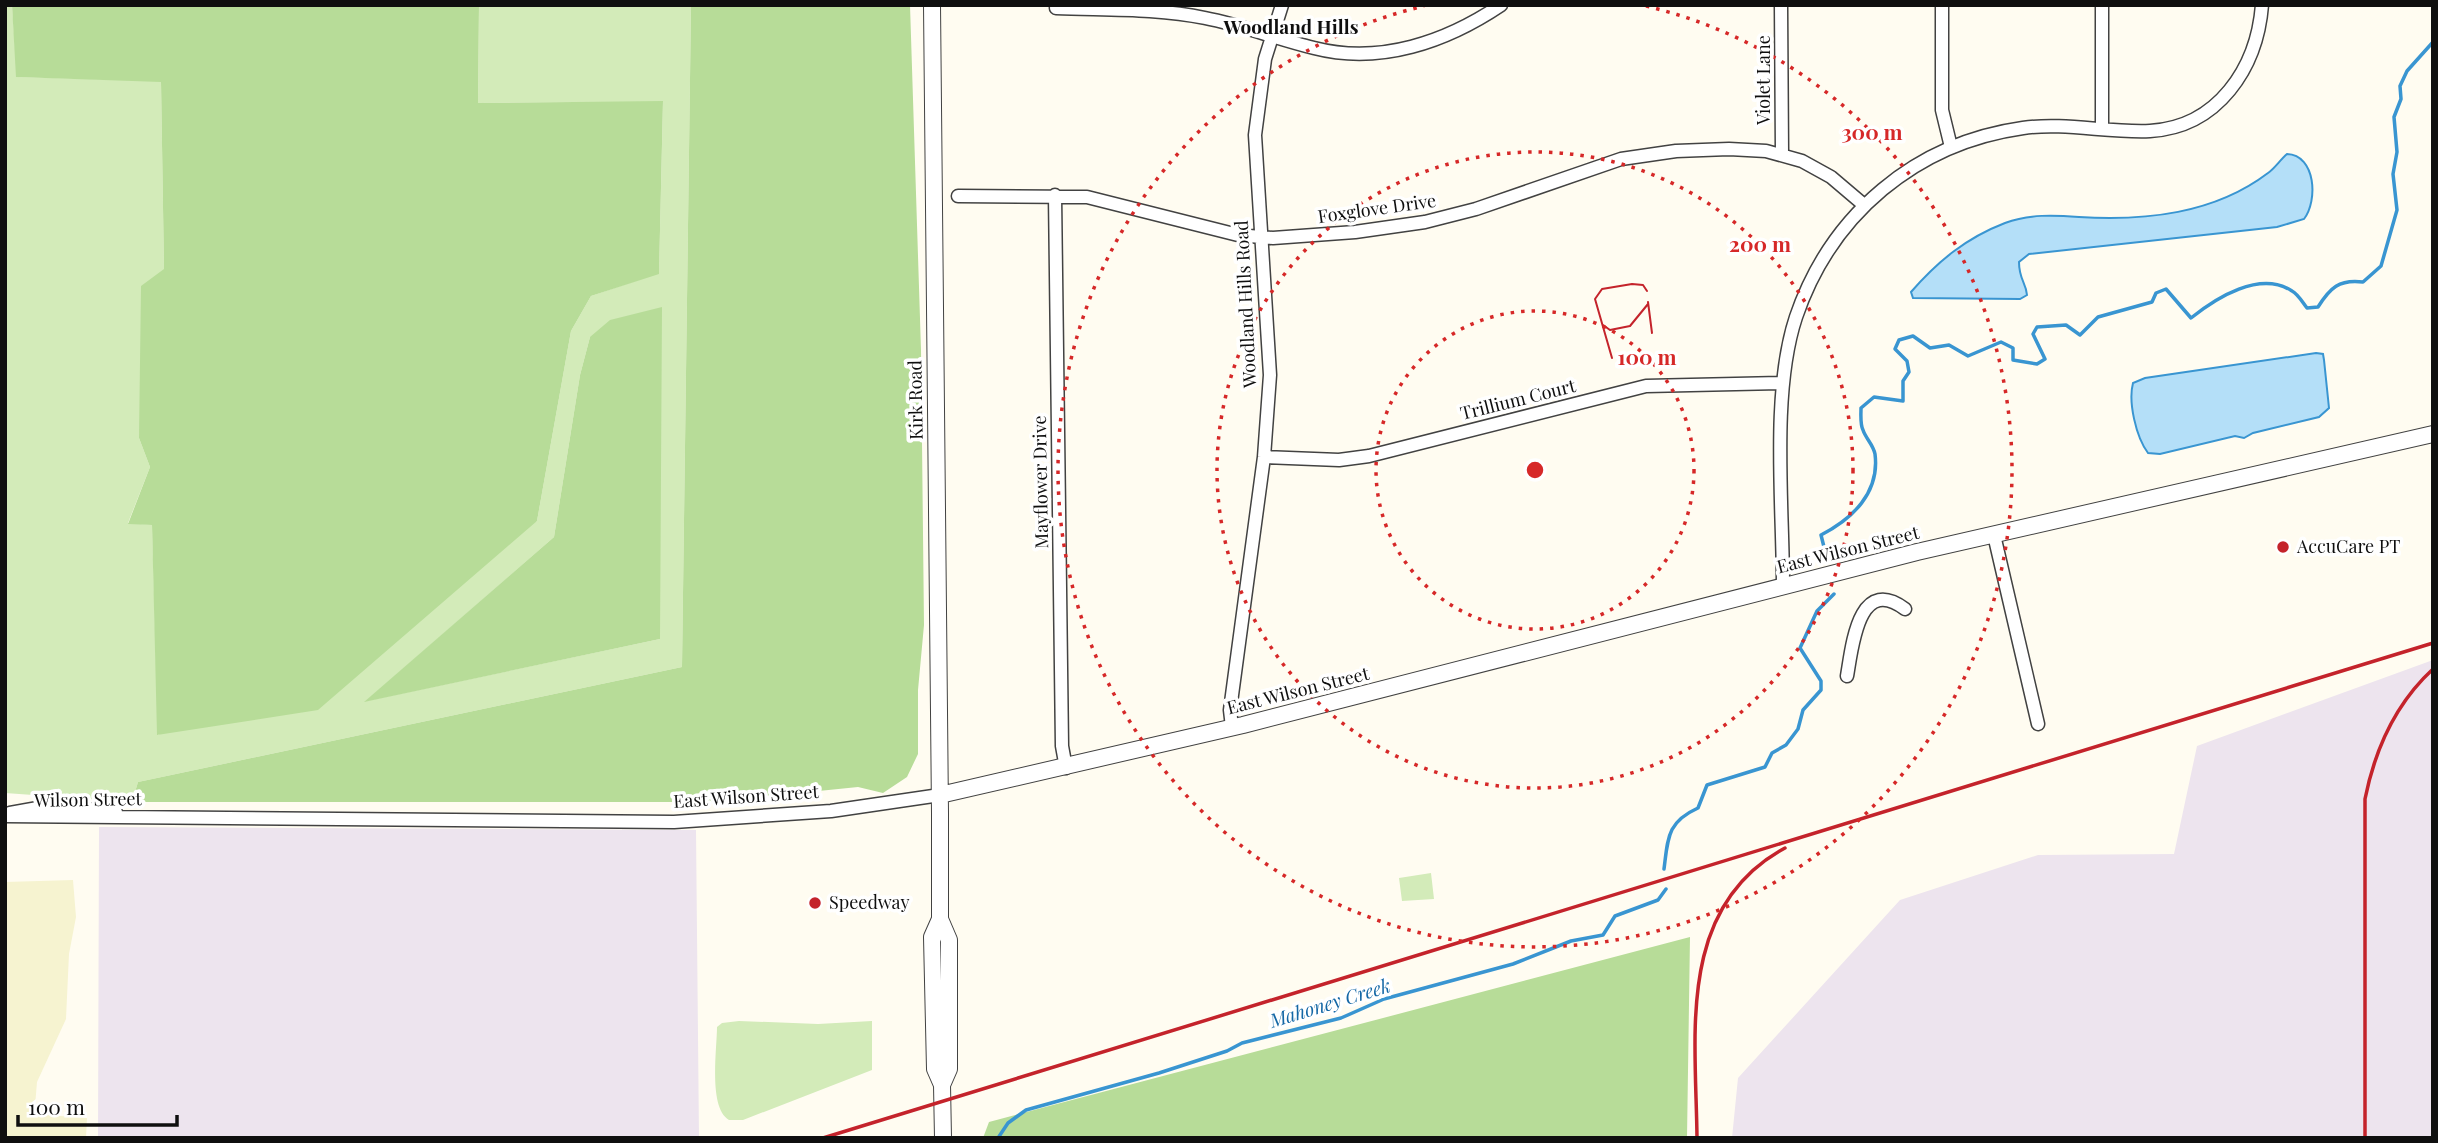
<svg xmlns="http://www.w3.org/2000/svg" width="2438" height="1143" font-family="'Playfair Display',serif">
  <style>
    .industrial { fill: #ede4ee }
    .farmland { fill: #f6f3d0 }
    .green { fill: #d3ebb9; fill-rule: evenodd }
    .forest { fill: #b7dc98 }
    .water { fill: #b4dff8; stroke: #3995d1; stroke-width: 2 }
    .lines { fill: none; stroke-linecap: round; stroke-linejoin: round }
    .stream { stroke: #3995d1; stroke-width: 3.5 }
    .minor-casing { stroke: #424242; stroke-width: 15 }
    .tertiary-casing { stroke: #424242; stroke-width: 18 }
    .minor { stroke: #fff; stroke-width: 12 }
    .tertiary { stroke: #fff; stroke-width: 16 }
    .tram { stroke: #c4232b; stroke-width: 2 }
    .rail { stroke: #c4232b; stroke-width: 3.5 }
    .ring { fill: none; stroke: #d62828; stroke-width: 3.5; stroke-dasharray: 3.5 7 }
    .poi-dot { fill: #c4232b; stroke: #fff; stroke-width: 2.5 }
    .labels { text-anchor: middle; stroke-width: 7; stroke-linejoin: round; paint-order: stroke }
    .street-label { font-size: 18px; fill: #0f0f0f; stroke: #fff }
    .poi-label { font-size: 18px; fill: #0f0f0f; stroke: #fff; text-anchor: start }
    .neighbourhood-label { font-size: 19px; font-weight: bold; fill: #0f0f0f; stroke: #fff }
    .water-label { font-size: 19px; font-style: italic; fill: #1467a5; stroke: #fff }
    .centre { fill: #d62828; stroke: #fff; stroke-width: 3.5 }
    .ring-label { font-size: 21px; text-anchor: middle; font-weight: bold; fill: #d62828; stroke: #fff; stroke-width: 7; stroke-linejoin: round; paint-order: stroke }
  </style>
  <rect width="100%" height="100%" fill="#fffcf1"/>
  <!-- industrial -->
  <path class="industrial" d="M2433,660V1138H1732L1738,1078L1900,900L2038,855L2174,854L2197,746Z
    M99,827L696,830L699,1138H98Z"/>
  <!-- farmland -->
  <path class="farmland" d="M73,880L76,917L69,954L66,1019L37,1082L35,1106L47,1115L87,1118L86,1138H5V882Z"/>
  <!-- green -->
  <path class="green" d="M5,5H12L17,77L161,81L164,269L139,438L150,467L128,523L152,525L158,735L537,521L571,331L591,296L659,273L663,102L478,103L479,5H691L682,667L138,782L132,802L5,793ZM590,337L660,639L366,701L554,537L580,375Z
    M1431,873L1434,899L1402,901L1399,878Z
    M739,1021L818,1024L872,1021V1070L743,1120H729C708,1108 717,1049 717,1027L722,1023Z"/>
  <!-- forest -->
  <path class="forest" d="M12,5H479L478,103L663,101L659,274L591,296L571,331L537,521L318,710L157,735L152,525L128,524L150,467L139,438L141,286L164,269L161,82L16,77Z
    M691,5H910L921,350L924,625L918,690V754L907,777L883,793L858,787L712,802H132L138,782L682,667Z
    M662,307L660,639L364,702L554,537L580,375L590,337L610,320Z
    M1690,937L1687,1138H983L989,1122Z"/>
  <!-- water -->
  <path class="water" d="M2287,154C2316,155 2318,201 2304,219L2277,227L2029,254L2019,262C2019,280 2026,282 2027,295L2020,299L1913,298L1911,292C1938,261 1966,238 2005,223C2029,214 2054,215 2079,217C2145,221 2214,214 2268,173C2275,168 2280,160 2287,154Z
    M2316,353L2323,354L2324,360L2329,408L2319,417L2253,433L2244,438L2235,436L2160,454L2148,453C2136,437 2128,402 2133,383L2145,378Z"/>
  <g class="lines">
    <!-- stream -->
    <path class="stream" d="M1827,559L1821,535C1852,519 1880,493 1875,454C1873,444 1866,439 1863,430C1860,424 1861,415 1861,408L1874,397L1903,401V381L1909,372L1907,361L1895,349L1899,340L1913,336L1930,348L1949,345L1968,356L2001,342L2013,348V360L2037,364L2045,359L2033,334L2037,327L2066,325L2080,335L2098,317L2152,302L2156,293L2166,289L2191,318C2216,298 2260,270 2292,291C2298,294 2303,303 2307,308L2318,307C2330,288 2339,279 2363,282L2381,266L2397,210L2393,174L2397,152L2394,117L2401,99L2400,86L2407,71L2433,42
      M1664,869C1668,838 1667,822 1698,808L1707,785L1765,767L1772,753L1786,745L1798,729L1803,710L1821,690V681L1800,648L1817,611L1834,594
      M998,1138L1008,1123L1026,1110L1159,1073L1227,1051L1242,1043L1341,1018L1384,999L1513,964L1571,941L1603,935L1615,916L1658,900L1666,889"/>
    <!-- minor casing -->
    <g class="minor-casing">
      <path id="minor" d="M1781,5L1782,154
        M1942,5V110L1951,147
        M2102,5V129
        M1056,8C1105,10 1157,8 1205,18C1242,25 1277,39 1314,48C1380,65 1446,42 1501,5
        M1055,195L1062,746L1066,768
        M958,196L1087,197L1238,235L1273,238L1355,232L1425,222L1476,209L1621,159L1676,151L1729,149L1766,151L1802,161L1831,177L1864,205
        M1264,457L1339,460L1369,456L1646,386L1782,383
        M1994,535L2038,724
        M1783,586C1783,505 1771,392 1796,317C1831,214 1916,143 2023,128C2065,122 2108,133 2150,131C2218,127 2257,68 2262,5
        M1847,676C1852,648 1858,574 1905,609
        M1232,727L1230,710L1264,457L1270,375L1255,135L1265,59L1282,5
        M10,813L49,806L116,812
        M5,816L674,822L831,811L940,795"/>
    </g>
    <!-- tertiary casing -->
    <g class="tertiary-casing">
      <path id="tertiary" d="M932,5L940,813V919L932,937L935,1069L942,1085L943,1138
        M940,795L1243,725L1917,552L2433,434
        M940,919L949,940V1069L942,1085"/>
    </g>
    <!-- minor -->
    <use href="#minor" class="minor"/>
    <!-- tertiary -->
    <use href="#tertiary" class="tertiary"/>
    <!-- tram -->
    <path class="tram" d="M1648,302L1652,333
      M1603,325L1610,330L1630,326L1648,304
      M1612,358L1595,299L1602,289L1632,284L1643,285L1647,291"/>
    <!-- rail -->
    <path class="rail" d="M823,1138L2433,643
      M1697,1138C1696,1034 1676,907 1785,848
      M2365,1138V799C2375,749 2395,704 2433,669"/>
  </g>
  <!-- distance rings -->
  <g class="ring">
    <circle cx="1535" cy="470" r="159"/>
    <circle cx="1535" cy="470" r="318"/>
    <path d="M1646 6A477 477 0 1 1 1424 6"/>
  </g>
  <!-- markers -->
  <g class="poi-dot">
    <circle cx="2283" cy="547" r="7"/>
    <circle cx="815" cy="903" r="7"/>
  </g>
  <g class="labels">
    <!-- street labels -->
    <g class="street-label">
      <text transform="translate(1764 80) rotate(-90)" y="6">Violet Lane</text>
      <text transform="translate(1377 209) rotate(-8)" y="6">Foxglove Drive</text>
      <text transform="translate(1246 304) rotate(-93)" y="6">Woodland Hills Road</text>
      <text transform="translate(916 400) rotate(-91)" y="6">Kirk Road</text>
      <text transform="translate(1518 400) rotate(-14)" y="6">Trillium Court</text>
      <text transform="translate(1041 482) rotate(-91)" y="6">Mayflower Drive</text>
      <text transform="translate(1848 550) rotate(-14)" y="6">East Wilson Street</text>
      <text transform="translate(1298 691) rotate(-14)" y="6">East Wilson Street</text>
      <text transform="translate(746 797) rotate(-4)" y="6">East Wilson Street</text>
      <text transform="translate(88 800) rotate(-1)" y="6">Wilson Street</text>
    </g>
    <!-- poi labels -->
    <g class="poi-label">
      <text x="2297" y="553">AccuCare PT</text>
      <text x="829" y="909">Speedway</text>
    </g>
    <!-- neighbourhood labels -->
    <g class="neighbourhood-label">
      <text x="1291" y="34">Woodland Hills</text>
    </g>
    <!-- water labels -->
    <g class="water-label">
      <text transform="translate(1330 1003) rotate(-17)" y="7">Mahoney Creek</text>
    </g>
  </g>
  <circle cx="1535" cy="470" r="10" class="centre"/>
  <g class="ring-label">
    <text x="1872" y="140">300 m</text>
    <text x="1760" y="252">200 m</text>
    <text x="1647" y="365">100 m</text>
  </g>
  <!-- border -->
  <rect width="2438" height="1143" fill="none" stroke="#0f0f0f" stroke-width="14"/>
  <!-- scale -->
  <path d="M18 1115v10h159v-10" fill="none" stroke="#0f0f0f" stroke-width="3.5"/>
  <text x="28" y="1115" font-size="21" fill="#0f0f0f" stroke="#ffffff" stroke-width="5" paint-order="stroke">100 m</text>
</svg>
